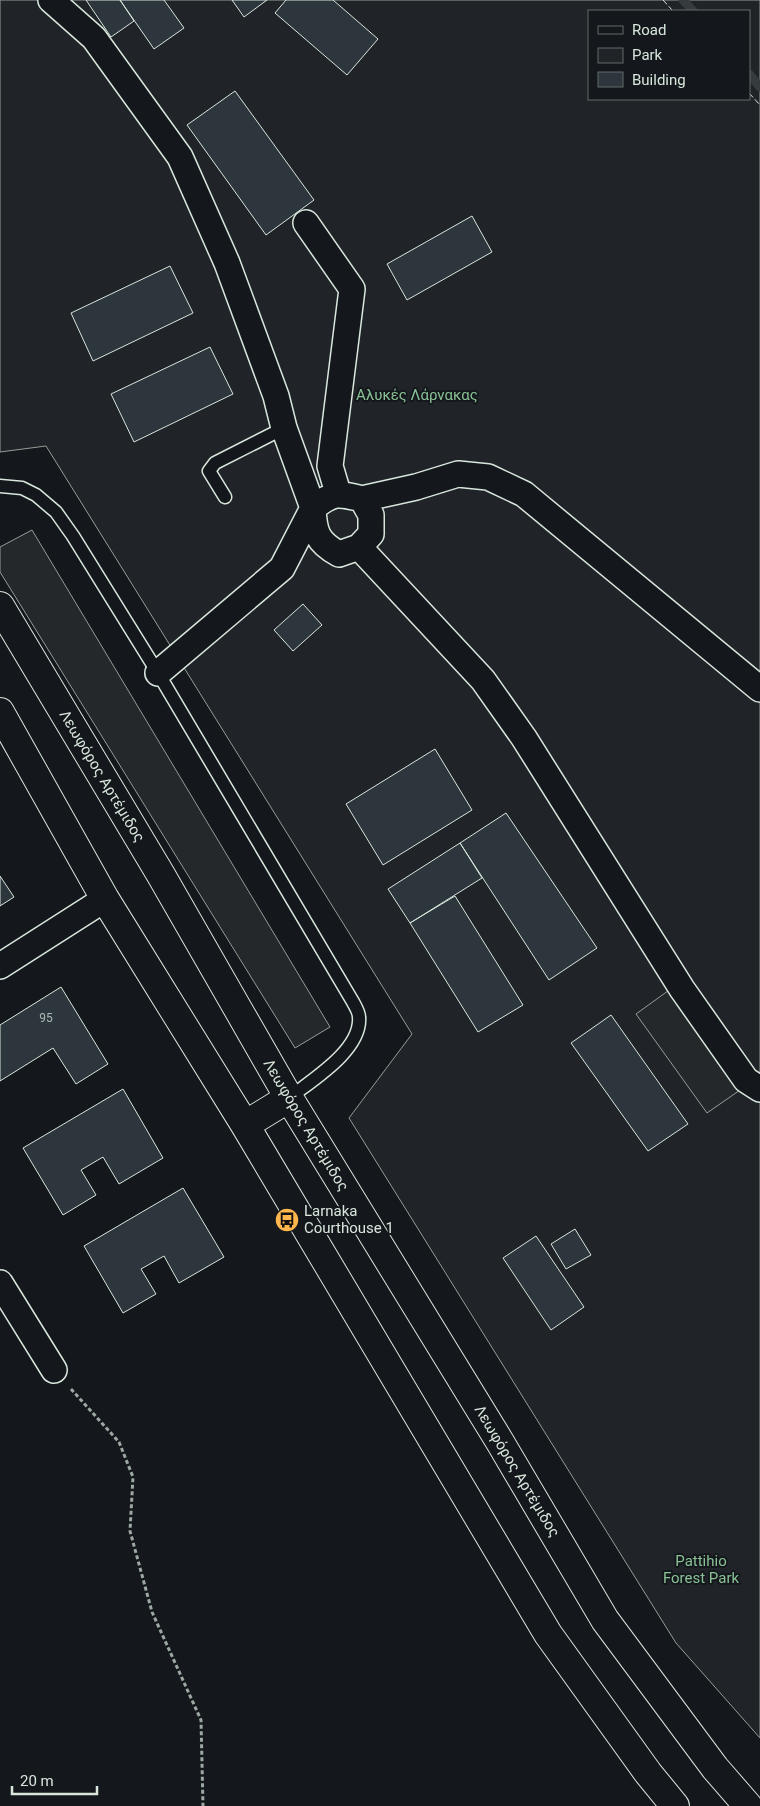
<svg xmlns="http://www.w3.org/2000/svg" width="760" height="1806" font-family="Roboto,sans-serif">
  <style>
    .green { fill: #202428; stroke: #939e99; fill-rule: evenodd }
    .parking { fill: #24282b; stroke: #939e99 }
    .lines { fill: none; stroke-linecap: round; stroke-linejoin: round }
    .stream { stroke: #363b3e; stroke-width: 9 }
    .building { fill: #2c363c; stroke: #d8e6dc }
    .service-casing { stroke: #d8e6dc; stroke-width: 15 }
    .minor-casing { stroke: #d8e6dc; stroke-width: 28 }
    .primary-casing { stroke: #d8e6dc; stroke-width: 30 }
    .path { stroke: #9da8a2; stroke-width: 3; stroke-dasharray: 4 2.5; stroke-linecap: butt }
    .service { stroke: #14181c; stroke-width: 12 }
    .minor { stroke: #14181c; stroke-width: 25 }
    .primary { stroke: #14181c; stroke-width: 28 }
    .fence { stroke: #d8e6dc; stroke-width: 1; stroke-dasharray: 6 2.5; stroke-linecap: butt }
    .labels { text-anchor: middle; stroke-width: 4; stroke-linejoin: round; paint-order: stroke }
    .number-label { font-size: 12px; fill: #adbab4 }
    .park-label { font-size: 15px; fill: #8ac095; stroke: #14181c }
    .street-label { font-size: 15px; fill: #d8e6dc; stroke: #14181c }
    .poi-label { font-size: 15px; fill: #d8e6dc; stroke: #14181c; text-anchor: start }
  </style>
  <rect width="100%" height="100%" fill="#14181c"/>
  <!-- green -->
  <path class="green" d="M0,0H760V1738L676,1643L349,1118L412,1034L46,446L0,452ZM589,11H749V99H589Z"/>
  <!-- parking -->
  <path class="parking" d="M32,530L330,1027L295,1048L0,572V547Z
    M672,988L743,1088L707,1113L636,1014Z"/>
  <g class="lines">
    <!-- stream -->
    <path class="stream" d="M683,0L693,11
      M749,74L760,87"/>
  </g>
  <!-- building -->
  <path class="building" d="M86,0H120L134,21L111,37Z
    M120,0H164L184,28L154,49Z
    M232,0H267L244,17Z
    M286,0H333L378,39L347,75L275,13Z
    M235,91L314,200L266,235L187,125Z
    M472,216L492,252L407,300L387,264Z
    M170,266L193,313L93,361L71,313Z
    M210,347L233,394L134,442L111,394Z
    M303,604L322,625L293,651L274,630Z
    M435,749L472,810L383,865L346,804Z
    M506,813L597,948L549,980L460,843Z
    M460,843L482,878L410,923L388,889Z
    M0,876L14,897L0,906Z
    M455,896L523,1005L478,1032L410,923Z
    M61,987L108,1064L76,1084L53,1048L0,1081V1025Z
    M611,1015L688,1124L648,1151L571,1043Z
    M123,1089L163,1158L119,1184L103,1157L81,1170L96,1195L63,1215L23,1148Z
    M183,1188L224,1257L179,1283L164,1256L141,1269L156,1294L123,1313L84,1246Z
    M575,1229L591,1255L566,1269L551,1244Z
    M536,1236L584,1307L551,1330L503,1258Z"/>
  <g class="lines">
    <!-- service casing -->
    <g class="service-casing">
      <path id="service" d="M0,486L22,488L36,495L56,512L73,536L158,673L353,1002C355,1006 359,1012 359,1017C362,1050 312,1080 289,1098
        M225,497L209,471L215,463L284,428"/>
    </g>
    <!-- minor casing -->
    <g class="minor-casing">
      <path id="minor" d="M51,0L94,38L180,157L227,263L276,396L284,428L313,508C333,492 338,493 362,499
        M306,223L352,289L330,466L338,493
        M359,547L483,680L524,738L682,989L746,1080L760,1089
        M158,673L282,568L313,508C314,532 317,542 339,554L359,547L371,534V515L362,499L416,487L458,474L488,477L524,494L760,689
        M0,966L105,899
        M0,1283L54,1370"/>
    </g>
    <!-- primary casing -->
    <g class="primary-casing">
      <path id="primary" d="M0,606L161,875L289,1098L500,1442L605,1620L715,1768L748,1806
        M0,712L105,899L245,1125L548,1634L648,1773L675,1806
        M245,1125L289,1098"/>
    </g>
    <!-- path -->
    <path class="path" d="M71,1389L119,1442L133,1477L130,1531L152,1612L201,1720L203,1806"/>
    <!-- service -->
    <use href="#service" class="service"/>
    <!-- minor -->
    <use href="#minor" class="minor"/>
    <!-- primary -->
    <use href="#primary" class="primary"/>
    <!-- fence -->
    <path class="fence" d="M663,0L673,11
      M749,93L760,105"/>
  </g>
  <!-- icons -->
  <defs>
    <g id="bus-disc" transform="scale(1.25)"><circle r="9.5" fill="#ffb74d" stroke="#14181c"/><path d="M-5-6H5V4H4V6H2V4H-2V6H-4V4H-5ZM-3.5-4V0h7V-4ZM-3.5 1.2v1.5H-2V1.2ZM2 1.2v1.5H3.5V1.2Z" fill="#111"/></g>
  </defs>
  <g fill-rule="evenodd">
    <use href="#bus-disc" x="287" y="1220"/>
  </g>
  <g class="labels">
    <!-- number labels -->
    <g class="number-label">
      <text x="46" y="1022">95</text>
    </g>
    <!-- park labels -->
    <g class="park-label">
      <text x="417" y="400">Αλυκές Λάρνακας</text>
      <text x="701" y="1566">Pattihio<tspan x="701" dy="17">Forest Park</tspan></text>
    </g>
    <!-- street labels -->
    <g class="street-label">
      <text transform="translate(102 776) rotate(59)" y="5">Λεωφόρος Αρτέμιδος</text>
      <text transform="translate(306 1125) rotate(59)" y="5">Λεωφόρος Αρτέμιδος</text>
      <text transform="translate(517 1471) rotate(59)" y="5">Λεωφόρος Αρτέμιδος</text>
    </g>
    <!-- poi labels -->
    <g class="poi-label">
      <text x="304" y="1216">Larnaka<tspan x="304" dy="17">Courthouse 1</tspan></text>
    </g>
  </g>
  <!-- legend -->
  <rect x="588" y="10" width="162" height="90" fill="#14181c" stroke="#626a69"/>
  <rect x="598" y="26" width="25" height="8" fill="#14181c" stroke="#626a69"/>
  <text x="632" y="35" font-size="15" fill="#d8e6dc">Road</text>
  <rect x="598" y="48" width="25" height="15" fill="#202428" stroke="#626a69"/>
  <text x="632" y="60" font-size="15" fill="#d8e6dc">Park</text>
  <rect x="598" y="72" width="25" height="15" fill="#2c363c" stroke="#626a69"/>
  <text x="632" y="85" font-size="15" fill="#d8e6dc">Building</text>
  <!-- scale -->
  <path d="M12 1786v8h85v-8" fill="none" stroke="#d8e6dc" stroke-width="2.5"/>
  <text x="20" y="1786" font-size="15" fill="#d8e6dc" stroke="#14181c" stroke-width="4" paint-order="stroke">20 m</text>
</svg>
